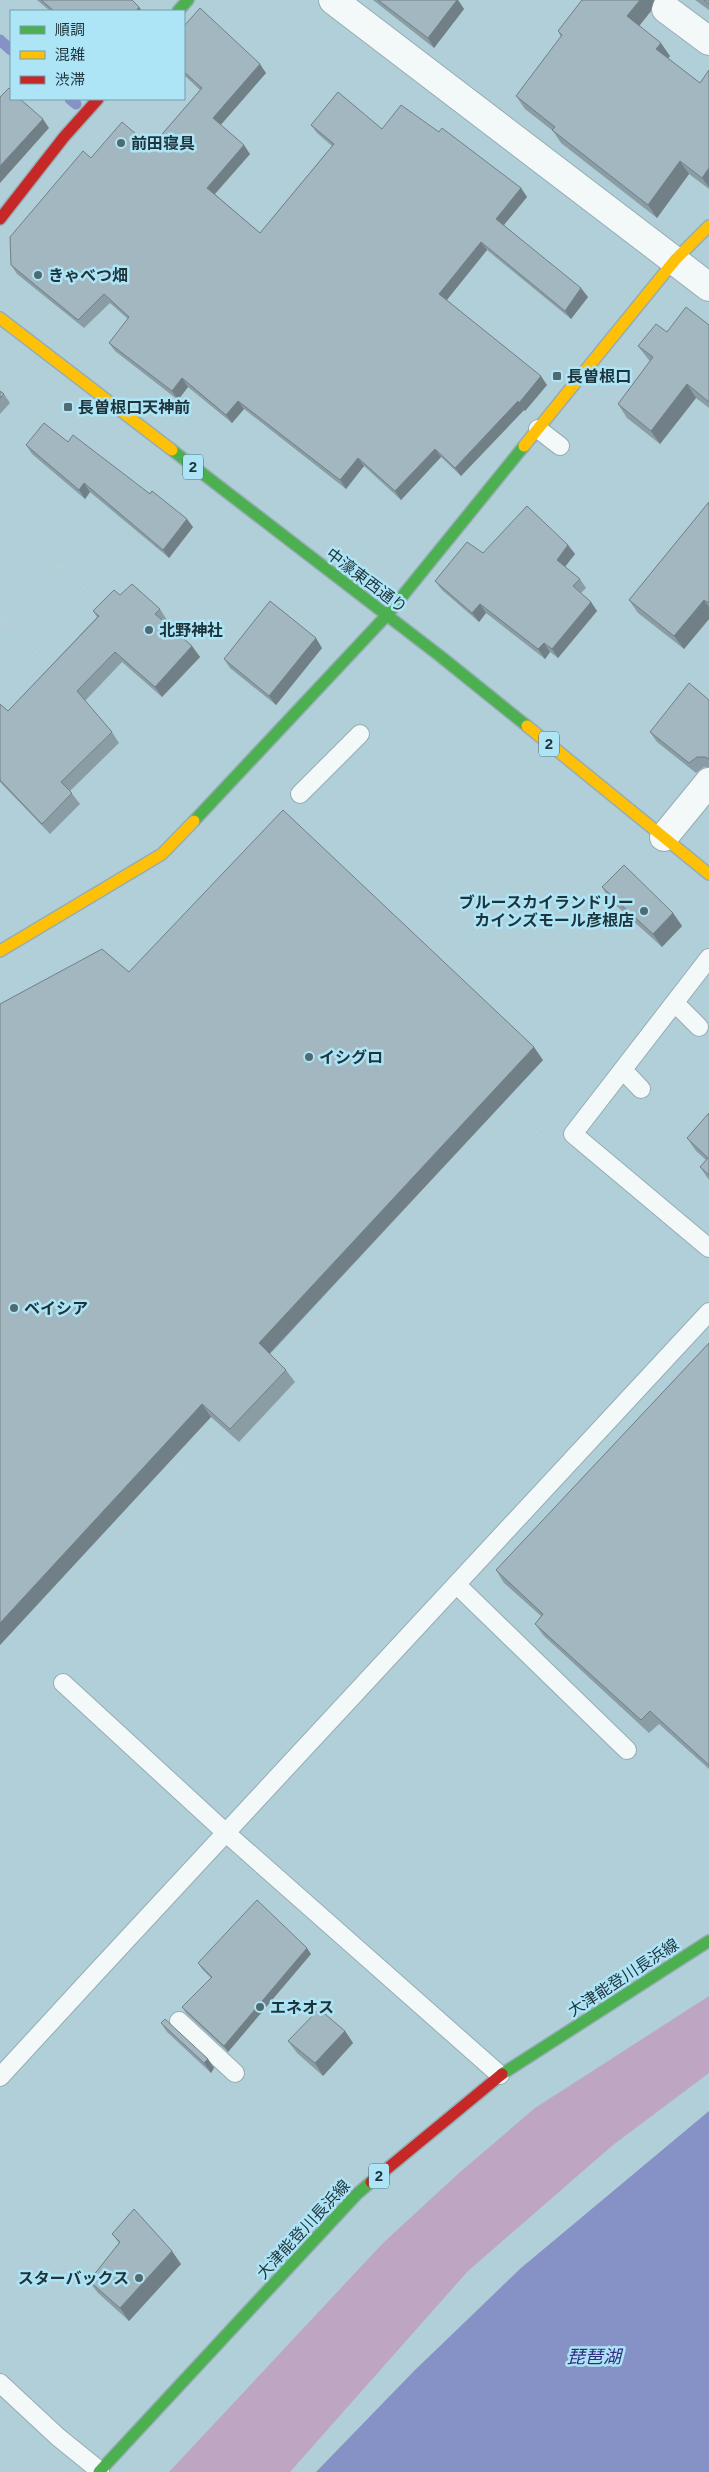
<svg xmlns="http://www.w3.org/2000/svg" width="709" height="2472" font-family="Helvetica,'Noto Sans JP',sans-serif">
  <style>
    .green { fill: #bea6c3 }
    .water { fill: #8691c6 }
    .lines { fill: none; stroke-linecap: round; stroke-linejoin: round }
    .stream { stroke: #8691c6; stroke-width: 11 }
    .lane-casing { stroke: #95adb4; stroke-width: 20 }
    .street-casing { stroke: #95adb4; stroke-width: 30 }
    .fast-casing { stroke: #95adb4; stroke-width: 14 }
    .slow-casing { stroke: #95adb4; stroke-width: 14 }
    .jam-casing { stroke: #95adb4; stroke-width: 14 }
    .path { stroke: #c5ced1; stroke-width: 3; stroke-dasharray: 1 4; stroke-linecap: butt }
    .lane { stroke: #f3f8f9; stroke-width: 18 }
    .street { stroke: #f3f8f9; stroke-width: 28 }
    .fast { stroke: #4caf50; stroke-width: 11 }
    .slow { stroke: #ffc107; stroke-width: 11 }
    .jam { stroke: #c62828; stroke-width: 11 }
    .wall { fill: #8b9da4 }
    .shaded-wall { fill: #718086 }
    .building { fill: #a2b7bf; stroke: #718086 }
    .poi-dot { fill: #516a72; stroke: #ade4f6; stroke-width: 2 }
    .labels { text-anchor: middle; stroke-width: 5; stroke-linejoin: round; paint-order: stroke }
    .shield { fill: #ade4f6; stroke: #496973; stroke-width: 1 }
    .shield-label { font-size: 15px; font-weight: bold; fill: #1e343b }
    .poi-label { font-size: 16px; font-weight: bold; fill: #1e343b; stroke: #ade4f6; text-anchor: start }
    .street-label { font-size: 16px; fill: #1e343b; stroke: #ade4f6 }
    .water-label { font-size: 18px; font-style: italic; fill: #332b81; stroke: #ade4f6 }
  </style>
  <rect width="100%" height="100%" fill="#b1cfd8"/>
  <!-- green -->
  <path class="green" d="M709,1996V2073L613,2145L468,2271L290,2472H169L383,2243L459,2173L535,2108Z"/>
  <!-- water -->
  <path class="water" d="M709,2111V2472H316L414,2371L521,2268Z"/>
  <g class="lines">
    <!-- stream -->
    <path class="stream" d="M0,40L11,50
      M70,99L76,104"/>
    <!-- lane casing -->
    <g class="lane-casing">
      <path id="lane" d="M538,429L560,446
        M300,794L360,734
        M709,958L573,1134L709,1248
        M675,1003L699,1027
        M623,1070L641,1089
        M457,1585L627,1750
        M63,1683L225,1832L500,2075
        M179,2021L235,2073
        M0,2077C235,1821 472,1567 709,1312
        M0,2383L58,2437L100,2471"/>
    </g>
    <!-- street casing -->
    <g class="street-casing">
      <path id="street" d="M333,0L709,287
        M666,9L709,41
        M664,837L709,782"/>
    </g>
    <!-- fast casing -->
    <g class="fast-casing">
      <path id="fast" d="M178,11L188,0
        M172,450L440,656L527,726
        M194,821L387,615L524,446
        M502,2074L709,1941
        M99,2472L357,2194L371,2182"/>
    </g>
    <!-- slow casing -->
    <g class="slow-casing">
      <path id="slow" d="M0,318L172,450
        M524,446L675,260L709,226
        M527,726L709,874
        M0,951L162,854L194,821"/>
    </g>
    <!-- jam casing -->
    <g class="jam-casing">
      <path id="jam" d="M0,219L64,137L98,99
        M371,2182L502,2074"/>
    </g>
    <!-- path -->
    <path class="path" d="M179,412L199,390
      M0,509L103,606
      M0,573L32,540
      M0,617L53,669
      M0,628L60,565
      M424,1188L433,1195
      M276,1363L511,1109L537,1132L543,1127
      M170,1460L178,1468
      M0,1660L220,1422"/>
    <!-- lane -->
    <use href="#lane" class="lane"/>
    <!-- street -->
    <use href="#street" class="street"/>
    <!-- fast -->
    <use href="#fast" class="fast"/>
    <!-- slow -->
    <use href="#slow" class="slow"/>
    <!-- jam -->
    <use href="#jam" class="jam"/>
  </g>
  <!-- wall -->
  <path class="wall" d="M37,0H132L139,7L142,11H50Z
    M373,0H458L464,9L434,48Z
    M582,0H654L651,11L639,26L670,56L668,58L700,83L709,70V189L689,174L657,218L561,143L553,131L525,109L516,96L561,37L558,31Z
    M695,0H709V10Z
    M184,26L266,73L220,125L250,154L215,194L260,233L332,146L317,133L311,125L439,132L521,188L527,197L504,225L588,297L571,319L487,250L447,300L547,385L525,411L524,410L461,476L441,457L401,500L364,466L346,489L244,409L232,423L188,387L178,400L115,351L109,343L128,319L110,303L84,328L17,274L11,265L91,158L151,147L200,90L184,75Z
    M709,325V408L696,398L660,444L627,418L618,404L650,361L648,359L638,346L667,332Z
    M0,391L4,394L10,403L0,414Z
    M68,442L150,494L193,527L169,558L90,492L85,499L32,454L26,445Z
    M709,502V619L684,649L638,613L629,600Z
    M568,545L575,554L565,567L580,579L586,588L581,593L591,602L597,611L558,658L550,652L545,659L486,613L479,622L442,590L435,581L483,553Z
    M120,595L160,609L167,620L164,622L192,646L200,657L162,697L122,662L85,701L112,732L119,743L70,791L80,804L50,834L0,782V704L8,711L97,617L93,611Z
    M322,648L276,705L230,668L224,659Z
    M709,700V767H704L696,773L657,742L650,732Z
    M602,887L673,913L682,926L662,947L610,900Z
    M129,972L543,1060L270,1354L286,1370L295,1382L239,1442L211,1417L0,1645V1004Z
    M709,1113V1180L700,1167L706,1160L696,1151L687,1138Z
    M709,1343V1769L659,1724L649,1733L544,1636L535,1624L541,1616L504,1583L496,1570Z
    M311,1954L228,2052L186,2013L182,2007L211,1978L202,1969L198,1963Z
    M161,2023L208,2059L214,2068L211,2073L167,2032Z
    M345,2031L353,2043L323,2076L297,2053L288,2041Z
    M112,2234L181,2264L129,2321L98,2293L89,2281L119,2243Z"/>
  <!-- shaded-wall -->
  <path class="shaded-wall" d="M457,0H458L464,9L434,48L428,38Z
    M640,0H654L651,11L636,30L627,16Z
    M139,7L142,11H136Z
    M661,43L670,56L665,62L656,49Z
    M260,64L266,73L219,127L213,118Z
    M43,119L49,128L0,183V166Z
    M244,145L250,154L213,196L207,188Z
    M680,161L689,174L657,218L648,205Z
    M709,168V187L702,178Z
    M521,188L527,197L502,227L496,219Z
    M481,242L487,250L445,302L439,294Z
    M581,288L588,297L571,319L565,311Z
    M541,376L547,385L525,411L519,403Z
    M182,378L188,387L178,400L172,391Z
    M687,384L696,398L660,444L651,431Z
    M238,401L244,409L232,423L226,415Z
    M518,401L524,410L461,476L455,468Z
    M435,449L441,457L401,500L395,491Z
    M358,458L364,466L346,489L340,480Z
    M84,483L90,492L85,499L79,490Z
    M187,519L193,527L169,558L163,550Z
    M568,545L575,554L563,569L557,560Z
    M704,600L709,607V619L684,649L674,636Z
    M591,602L597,611L558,658L552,649Z
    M480,604L486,613L479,622L472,613Z
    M316,638L322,648L276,705L269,696Z
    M544,643L550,652L545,659L538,649Z
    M192,646L200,657L162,697L155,687Z
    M673,913L682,926L662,947L653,934Z
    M534,1047L543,1060L267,1356L259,1343Z
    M202,1404L211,1417L0,1645V1623Z
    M307,1948L311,1954L228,2052L224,2046Z
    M345,2031L353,2043L323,2076L315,2063Z
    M208,2059L214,2068L211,2073L204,2063Z
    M172,2251L181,2264L129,2321L120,2308Z"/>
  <!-- building -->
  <path class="building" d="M41,0H132L139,7L136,11H54Z
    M378,0H457L428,38Z
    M582,0H640L627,16L661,43L656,49L700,83L709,70V168L702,178L680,161L648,205L552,130L555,127L516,96L562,35L558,31Z
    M704,0H709V4Z
    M200,8L260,64L213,118L244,145L207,188L260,233L334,144L311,125L338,92L382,129L401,105L439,132L442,128L521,188L496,219L581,288L565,311L481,242L439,294L541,376L519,403L518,401L455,468L435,449L395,491L358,458L340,480L238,401L226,415L182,378L172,391L109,343L129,317L104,294L78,320L11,265L10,237L83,151L91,158L122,122L151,147L202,88L184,72V26Z
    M9,88L11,90V99H20L43,119L0,166V97Z
    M686,307L709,325V402L687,384L651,431L618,404L653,357L638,346L656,324L667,332Z
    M0,391L4,394L0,398Z
    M44,423L68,442L73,435L150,494L152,491L187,519L163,550L84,483L79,490L26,445Z
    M709,502V603L704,600L674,636L629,600Z
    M527,506L568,545L557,560L580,579L573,586L591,602L552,649L544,643L538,649L480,604L472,613L435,581L467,542L483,553Z
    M132,584L160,609L155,614L192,646L155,687L115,652L77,691L112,732L61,782L72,793L42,824L0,780V704L8,711L99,616L93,611L114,590L120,595Z
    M270,601L316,638L269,696L224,659Z
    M689,683L709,700V759L705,757H697L689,763L650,732Z
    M283,810L534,1047L259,1343L286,1370L230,1429L202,1404L0,1623V1004L102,949L129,972Z
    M624,865L673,913L653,934L602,887Z
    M709,1113V1175L700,1167L708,1158L687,1138Z
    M709,1343V1765L650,1711L641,1720L535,1624L543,1614L496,1570Z
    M257,1900L307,1948L224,2046L182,2007L212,1977L198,1963Z
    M319,2009L345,2031L315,2063L288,2041Z
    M165,2019L208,2059L204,2063L161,2023Z
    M134,2209L172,2251L120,2308L89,2281L120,2242L112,2234Z"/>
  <!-- markers -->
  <g class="poi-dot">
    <circle cx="121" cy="143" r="5"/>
    <circle cx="38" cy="275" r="5"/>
    <rect x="552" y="371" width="10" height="10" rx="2.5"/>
    <rect x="63" y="402" width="10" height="10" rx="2.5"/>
    <circle cx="149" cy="630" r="5"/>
    <circle cx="644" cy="911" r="5"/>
    <circle cx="309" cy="1057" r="5"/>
    <circle cx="14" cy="1308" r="5"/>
    <circle cx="260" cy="2007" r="5"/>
    <circle cx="139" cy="2278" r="5"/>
  </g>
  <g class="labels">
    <!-- shield labels -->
    <g class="shield">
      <rect x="183" y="454.5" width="20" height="25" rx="4"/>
      <rect x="539" y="731.5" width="20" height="25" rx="4"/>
      <rect x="369" y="2163.5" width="20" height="25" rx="4"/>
    </g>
    <g class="shield-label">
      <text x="193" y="472">2</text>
      <text x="549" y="749">2</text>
      <text x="379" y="2181">2</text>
    </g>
    <!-- poi labels -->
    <g class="poi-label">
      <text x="131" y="149">前田寝具</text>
      <text x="48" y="281">きゃべつ畑</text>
      <text x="567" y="382">長曽根口</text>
      <text x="78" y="413">長曽根口天神前</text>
      <text x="159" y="636">北野神社</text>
      <text x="634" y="908" text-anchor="end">ブルースカイランドリー<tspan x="634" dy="18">カインズモール彦根店</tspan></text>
      <text x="319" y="1063">イシグロ</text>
      <text x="24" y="1314">ベイシア</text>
      <text x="270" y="2013">エネオス</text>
      <text x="129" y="2284" text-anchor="end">スターバックス</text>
    </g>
    <!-- street labels -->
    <g class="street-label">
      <text transform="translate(367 580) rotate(37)" y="6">中濠東西通り</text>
      <text transform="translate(623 1977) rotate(-33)" y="6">大津能登川長浜線</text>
      <text transform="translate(303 2229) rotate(-47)" y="6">大津能登川長浜線</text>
    </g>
    <!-- water labels -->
    <g class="water-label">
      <text x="594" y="2363">琵琶湖</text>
    </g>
  </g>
  <!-- legend -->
  <rect x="10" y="10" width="175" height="90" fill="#ade4f6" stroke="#749eab"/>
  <rect x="20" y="26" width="25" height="8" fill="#4caf50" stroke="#749eab"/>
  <text x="55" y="35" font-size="15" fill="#1e343b">順調</text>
  <rect x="20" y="51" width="25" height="8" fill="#ffc107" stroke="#749eab"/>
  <text x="55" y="60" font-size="15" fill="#1e343b">混雑</text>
  <rect x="20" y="76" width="25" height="8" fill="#c62828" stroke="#749eab"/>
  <text x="55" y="85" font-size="15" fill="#1e343b">渋滞</text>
</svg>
